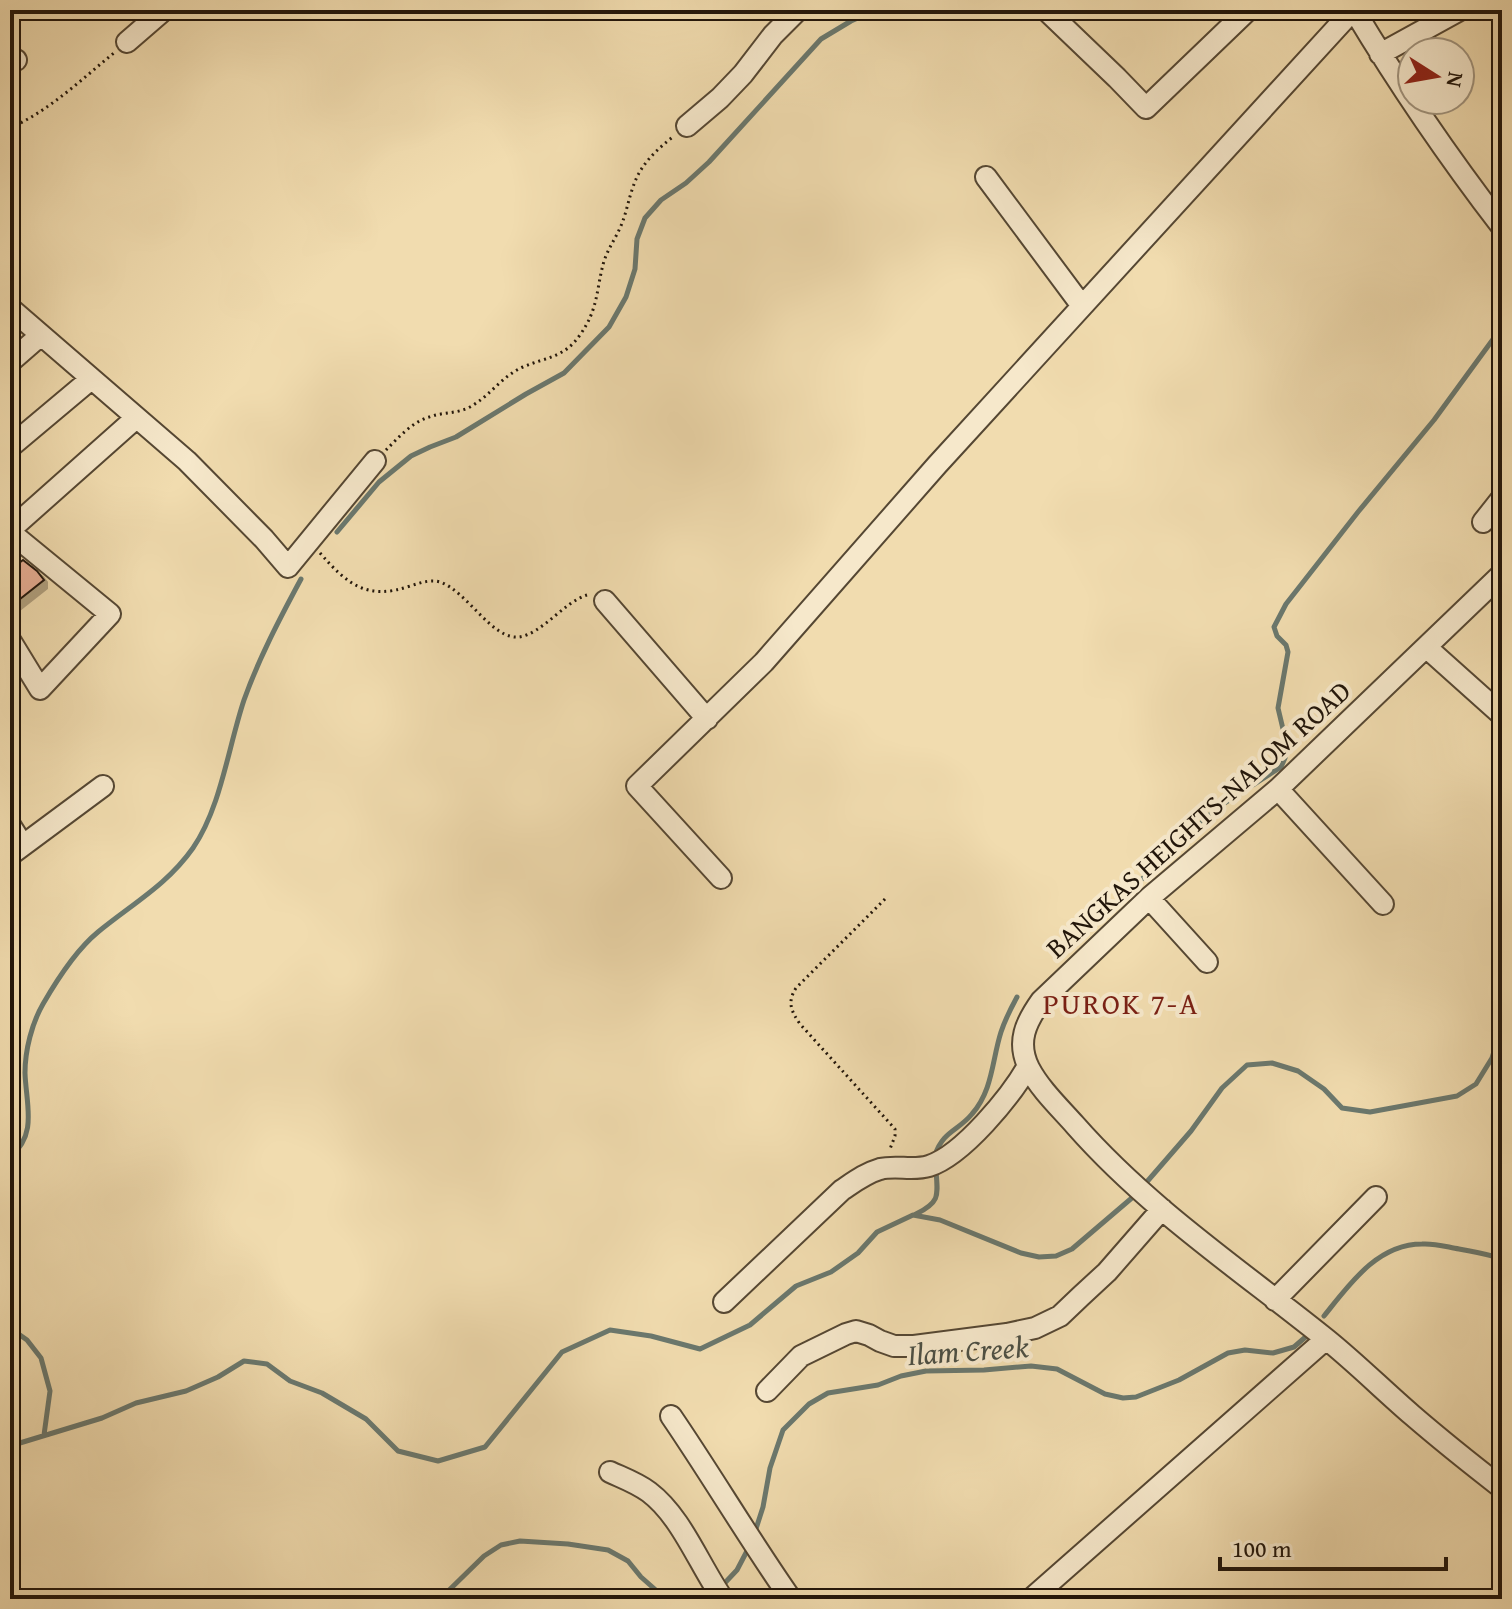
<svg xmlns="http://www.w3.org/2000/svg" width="1512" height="1609" font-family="'Gentium Book Plus',serif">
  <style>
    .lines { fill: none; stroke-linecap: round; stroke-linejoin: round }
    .stream { stroke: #6a786e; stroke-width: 5 }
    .building { fill: #e8af95; stroke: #21150a; stroke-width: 2; filter: url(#shadow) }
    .minor-casing { stroke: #554733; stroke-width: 24 }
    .path { stroke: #21150a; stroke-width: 3; stroke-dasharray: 2 4; stroke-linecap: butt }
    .minor { stroke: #f6e8cb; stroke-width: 20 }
    .labels { text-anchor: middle; stroke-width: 8; stroke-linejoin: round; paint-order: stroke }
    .street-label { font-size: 28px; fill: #21150a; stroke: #f6e8cb }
    .neighbourhood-label { font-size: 30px; letter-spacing: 2px; fill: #7a1f14; stroke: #f6e8cb }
    .water-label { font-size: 30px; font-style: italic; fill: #4c4f44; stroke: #f6e8cb }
  </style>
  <defs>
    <filter id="shadow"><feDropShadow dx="6" dy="6" stdDeviation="0" flood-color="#0004"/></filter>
  </defs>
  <rect width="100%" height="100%" fill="#f1dcaf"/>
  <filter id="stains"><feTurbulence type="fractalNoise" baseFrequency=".0025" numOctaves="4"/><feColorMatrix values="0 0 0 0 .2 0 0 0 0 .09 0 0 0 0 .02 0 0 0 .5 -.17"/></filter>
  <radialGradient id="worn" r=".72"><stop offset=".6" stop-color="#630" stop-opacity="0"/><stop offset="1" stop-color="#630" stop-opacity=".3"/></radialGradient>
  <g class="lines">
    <!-- stream -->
    <path class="stream" d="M337,532L379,482L411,456L430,447L456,437L526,394L564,373L609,327L626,297L635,269L637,239L645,218L661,200L686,183L709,162L821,39L851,21L876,10
      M1058,956L1075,939L1106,913L1217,808L1281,767L1285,758L1287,746L1278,708L1288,652L1286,645L1277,636L1274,627L1286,604L1358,512L1434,420L1502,327
      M935,1155C943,1131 958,1131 972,1114C993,1090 992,1060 1001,1032C1005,1020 1011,1008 1017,997
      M10,1157C38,1135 26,1104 25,1073C25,1050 32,1023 43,1004C58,978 76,950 98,932C132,904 167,885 193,848C221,807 228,748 244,700C259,658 280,618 301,579
      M1145,1184L1191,1131L1222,1088L1247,1065L1272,1063L1298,1071L1324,1089L1342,1108L1370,1112L1457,1096L1476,1084L1492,1058L1502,1026
      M916,1214C940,1202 938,1196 936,1171
      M1324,1316C1349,1285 1377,1244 1422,1244C1434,1243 1447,1247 1459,1249C1474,1252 1488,1254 1502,1259
      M10,1328L27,1340L41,1358L50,1391L44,1435
      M10,1446L102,1418L136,1403L186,1391L218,1377L244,1361L267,1364L290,1381L322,1393L366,1419L398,1451L438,1461L485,1447L562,1352L610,1330L651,1336L700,1349L750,1325L796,1286L831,1272L858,1253L877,1232L913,1215L940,1220L1021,1253L1039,1257L1056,1256L1072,1249L1133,1197
      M754,1535L763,1507L770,1468L783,1430L809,1404L828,1393L878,1385L901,1376L926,1371L984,1370L1031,1366L1057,1369L1105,1394L1123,1398L1136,1397L1179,1380L1228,1353L1245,1350L1273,1353L1294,1347L1309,1334
      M721,1587L737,1570L748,1549
      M440,1599L484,1556L501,1545L520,1541L568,1544L608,1550L628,1561L641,1577L658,1592L684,1599
      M692,1599L712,1594"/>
  </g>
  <!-- building -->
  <path class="building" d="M23,560L37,571L44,580L10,607V570Z"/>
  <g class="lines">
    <!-- minor casing -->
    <g class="minor-casing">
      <path id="minor" d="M1046,10L1117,78L1146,108L1248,10
        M1354,10C1399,85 1449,158 1502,227
        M127,42L164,10
        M1380,54L1460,10
        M10,62L16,60
        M687,126L720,98L743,74L773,35L798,10
        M986,177L1082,306
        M10,308L187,461L264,539L288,567L375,461
        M10,362L41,335
        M10,447L91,379
        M1483,522L1502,498
        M10,530L136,418
        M10,532L110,614L40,689L10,640
        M1502,574L1278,789L1149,898L1041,1001C1026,1022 1016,1042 1029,1068C1040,1089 1059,1107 1075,1125C1148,1208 1239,1269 1325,1338C1355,1362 1383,1390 1412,1415C1441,1440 1471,1464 1502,1488
        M605,601L707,719
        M1426,647L1502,715
        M1278,789L1383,904
        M10,825L22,844
        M10,855L103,786
        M721,878L637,786L764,662L937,465L1353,10
        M1149,898L1207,962
        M1275,1300L1376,1197
        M724,1302L842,1190C854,1182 866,1173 880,1169C896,1165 913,1171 929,1166C963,1155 1011,1096 1028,1066
        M767,1391L801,1356L846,1334L856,1331L869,1335L880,1341L894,1346H914L1007,1334L1035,1328L1060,1316L1081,1296L1107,1272L1162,1209
        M671,1416C712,1476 749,1539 791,1599
        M610,1472C623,1478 637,1483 649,1492C682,1517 699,1565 723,1599
        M1031,1599L1326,1339"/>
    </g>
    <!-- path -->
    <path class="path" d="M10,128C49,111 82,79 115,52
      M386,450C398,438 412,422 429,417C442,412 457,414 470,407C490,396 502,376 523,367C546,357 564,358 580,335C599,308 596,289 604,261C608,249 615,239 620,228C626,215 628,201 633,187C640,165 656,150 674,136
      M320,553C347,584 367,601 410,586C420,583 430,579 440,582C467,591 492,640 519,637C542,634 564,602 587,595
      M885,899L796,988C787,1002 791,1011 800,1024L895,1129V1136L890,1149"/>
    <!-- minor -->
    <use href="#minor" class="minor"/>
  </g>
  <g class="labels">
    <!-- street labels -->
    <g class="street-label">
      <text transform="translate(1198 819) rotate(-42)" y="10">BANGKAS HEIGHTS-NALOM ROAD</text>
    </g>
    <!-- neighbourhood labels -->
    <g class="neighbourhood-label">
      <text x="1121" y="1014">PUROK 7-A</text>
    </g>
    <!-- water labels -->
    <g class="water-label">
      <text transform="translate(968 1351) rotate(-4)" y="10">Ilam Creek</text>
    </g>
  </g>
  <!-- margin -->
  <rect width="1512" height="1609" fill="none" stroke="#f1dcaf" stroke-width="40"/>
  <rect x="12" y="12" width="1488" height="1585" fill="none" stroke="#21150a" stroke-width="4"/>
  <rect x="20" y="20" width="1472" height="1569" fill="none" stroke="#21150a" stroke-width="2"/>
  <!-- north arrow -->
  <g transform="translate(1436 76) rotate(101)"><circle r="38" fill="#f6e8cb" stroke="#a1947e" stroke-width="2"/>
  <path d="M0-6L14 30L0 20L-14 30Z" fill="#8f2418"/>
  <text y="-12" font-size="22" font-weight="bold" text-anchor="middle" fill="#21150a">N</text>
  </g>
  <!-- scale -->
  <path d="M1220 1557v12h226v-12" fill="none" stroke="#21150a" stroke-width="4"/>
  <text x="1232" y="1557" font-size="24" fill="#21150a" stroke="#f6e8cb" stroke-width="6" paint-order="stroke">100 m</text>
  <rect width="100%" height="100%" filter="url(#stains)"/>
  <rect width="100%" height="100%" fill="url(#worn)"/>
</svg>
